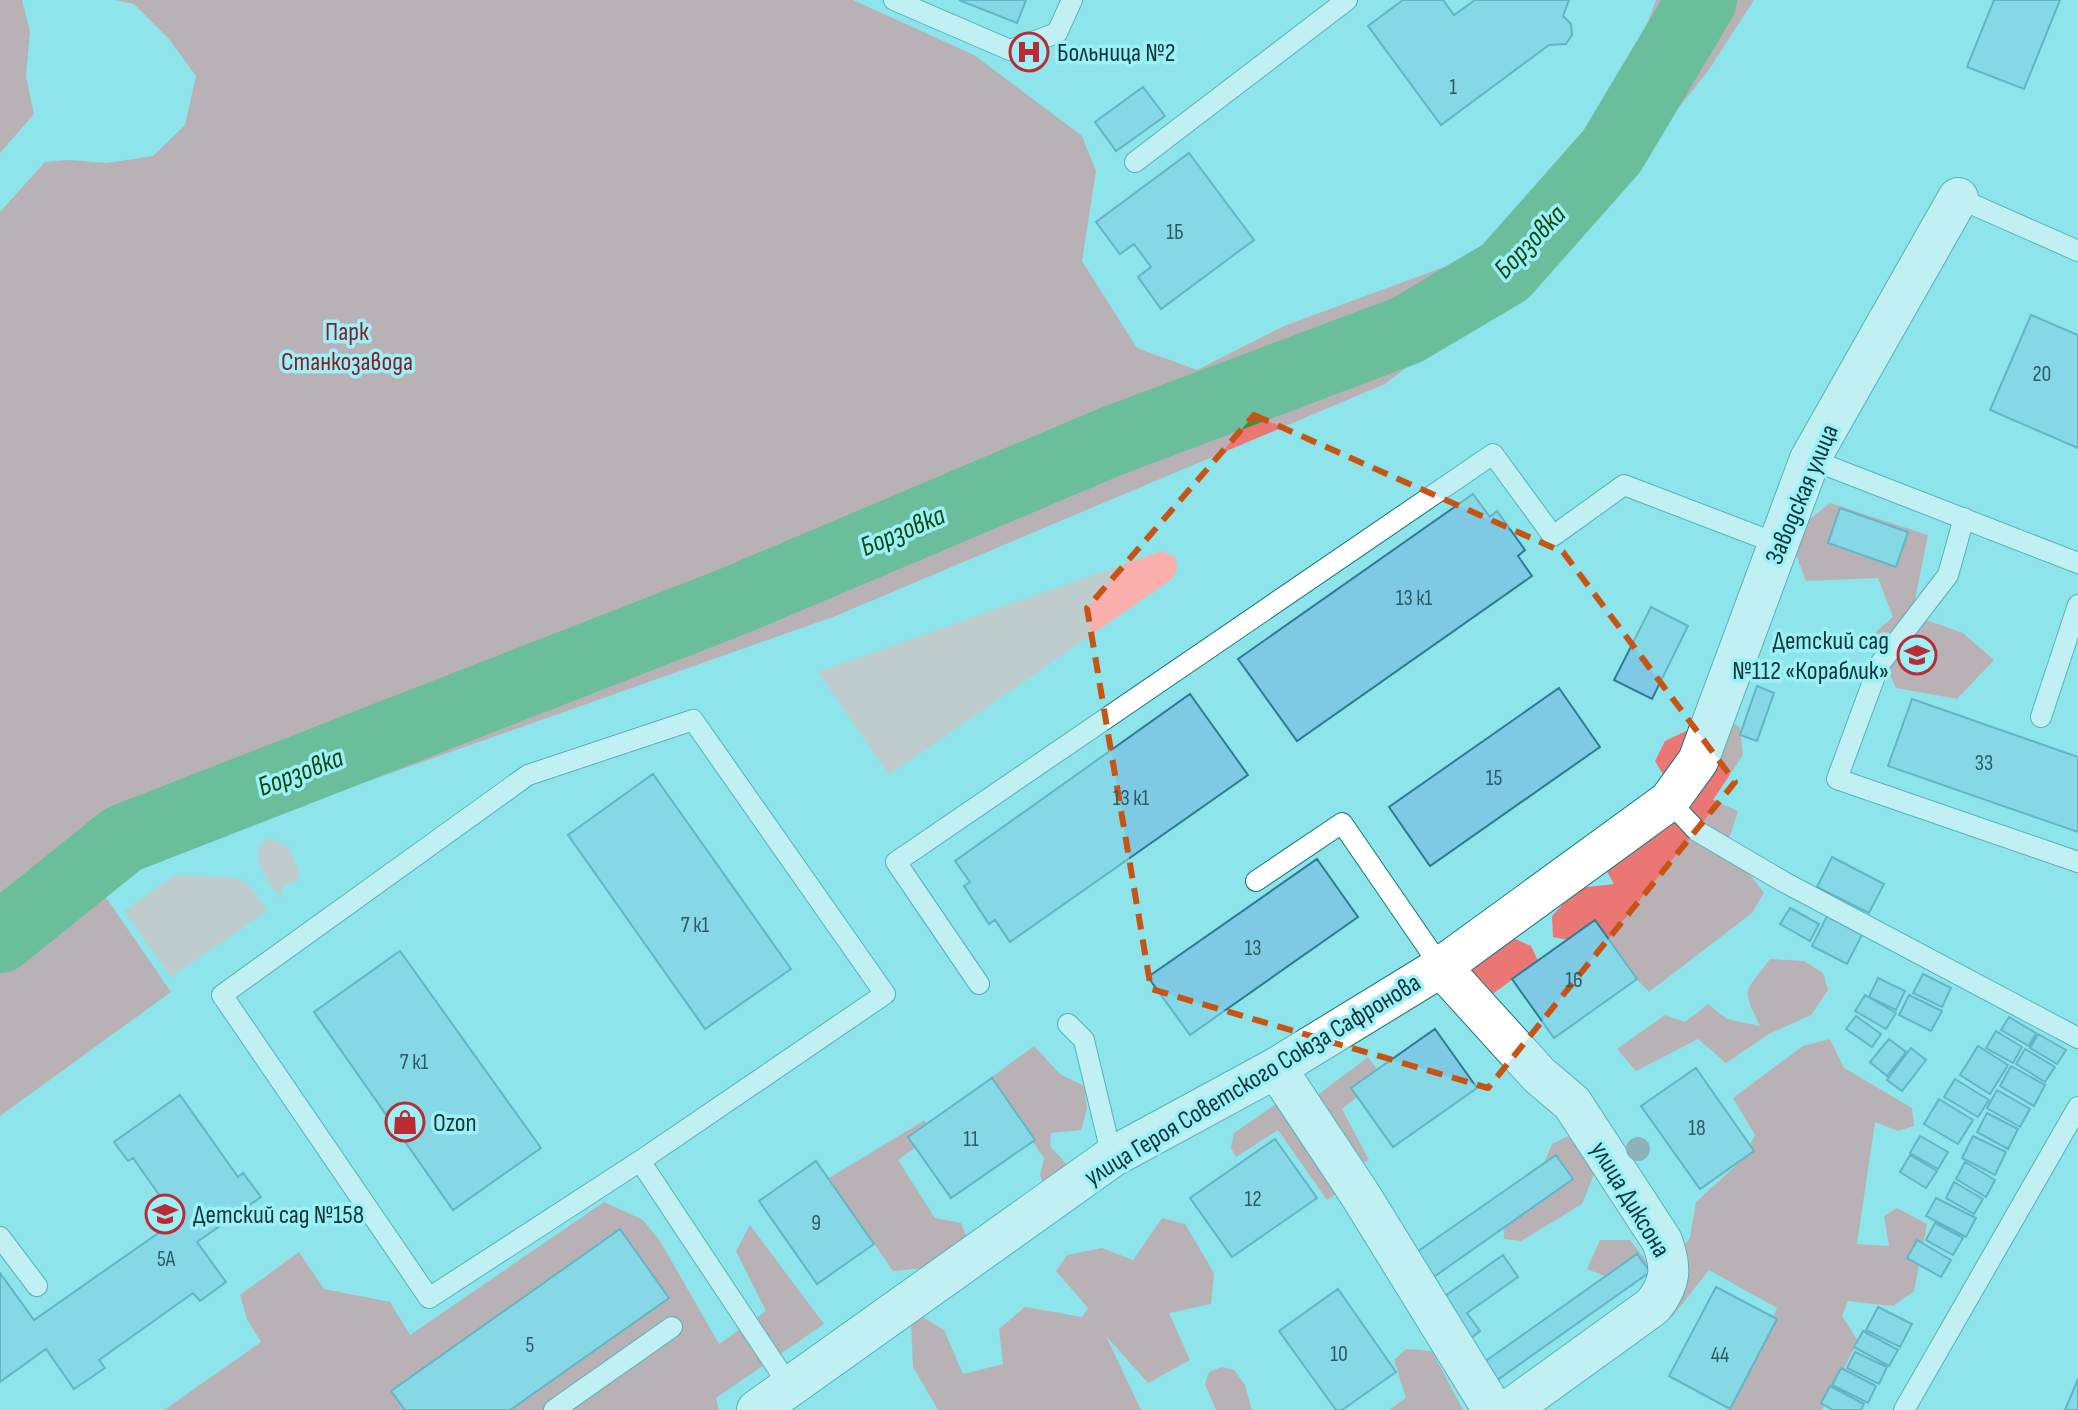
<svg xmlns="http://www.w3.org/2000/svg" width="2078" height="1410" font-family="'Sofia Sans Condensed',sans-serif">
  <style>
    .green { fill: #f9afab }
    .forest { fill: #eb7775 }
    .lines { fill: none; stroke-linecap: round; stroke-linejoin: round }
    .river { stroke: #41903b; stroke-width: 70 }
    .building { fill: #7ec9e3; stroke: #2e7c94; stroke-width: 2 }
    .lane-casing { stroke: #11747b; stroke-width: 22 }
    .street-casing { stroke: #11747b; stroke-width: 42 }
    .lane { stroke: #fff; stroke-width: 20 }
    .street { stroke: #fff; stroke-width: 40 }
    .tree { fill: #8a787f }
    .marked { fill: none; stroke: #c85413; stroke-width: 6; stroke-dasharray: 16 10; stroke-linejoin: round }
    .labels { text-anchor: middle; stroke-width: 7; stroke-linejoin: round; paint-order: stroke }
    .number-label { font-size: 22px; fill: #2c5b64 }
    .poi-label { font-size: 26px; fill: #113639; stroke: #9cf1f8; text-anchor: start }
    .park-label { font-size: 26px; fill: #871f26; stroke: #9cf1f8 }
    .street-label { font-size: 26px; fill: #113639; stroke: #9cf1f8 }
    .water-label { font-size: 28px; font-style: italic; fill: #11480d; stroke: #9cf1f8 }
  </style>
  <rect width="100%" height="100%" fill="#8ee4eb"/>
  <!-- green -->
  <path class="green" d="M1161,551L1175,557C1178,568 1178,574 1169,581L889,775L818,672Z
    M268,838L288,846L300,874L297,881L283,886L280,898C269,881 244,853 268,838Z
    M175,875L237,878L248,884L267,911L171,977L124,911Z"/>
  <!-- forest -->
  <path class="forest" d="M0,0H22L30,31L26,76L34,114L0,153Z
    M115,0H853L974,55L1082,136L1096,171L1082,261L1137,348L1197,370L1284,326L1479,254L1601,149L1656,0H1754L1708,71L1567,246L1385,384L833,617L153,857L105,896L171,992L0,1116V212L45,162L68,160L107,163L153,156L185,125L196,76L169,39L134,4Z
    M1830,503L1928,535L1912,615L1963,633L1994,660L1957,699L1896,688L1871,636L1893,617L1878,578L1806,581L1789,536Z
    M1722,714L1740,728L1743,755L1713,800L1738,811L1723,857L1750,875L1764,893L1752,913L1649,992L1588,928L1568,940L1553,937L1552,916L1578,888L1614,884L1605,868L1671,788L1655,761L1665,741Z
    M1513,938L1531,946L1538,961L1491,995L1468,996L1473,965Z
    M1770,959L1804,961L1823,973L1828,990L1811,1015L1769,1034L1726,1063L1698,1039L1636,1071L1617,1049L1665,1015L1685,1022L1708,1004L1727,1019L1760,1026C1741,987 1744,994 1770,959Z
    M1830,1039L1844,1068L1912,1108L1914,1126L1898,1131L1875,1122L1857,1244L1889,1246L1884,1216L1897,1208L1927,1224L1914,1291L1893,1306L1848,1301L1842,1316L1858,1341L1822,1410H1731L1777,1308L1709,1270L1672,1317L1653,1295L1690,1237L1696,1202L1742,1160L1755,1135L1733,1098L1803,1046Z
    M1034,1046L1060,1074L1084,1086L1087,1109L1081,1130L1051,1133L1050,1146L1073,1171L1045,1190L1040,1175L1044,1158L989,1079Z
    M1368,1057L1382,1076L1342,1109L1369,1160L1356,1166L1307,1103Z
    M1279,1102L1338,1193L1327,1200L1278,1130L1236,1157L1231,1148L1234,1133Z
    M925,1120L930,1137L898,1160L935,1218L961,1223L967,1238L927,1268L893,1271L829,1178Z
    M1574,1133L1598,1164L1582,1204L1521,1241L1504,1239L1502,1197L1542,1168L1552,1144Z
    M604,1202L643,1220L660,1241L719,1344L766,1311L736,1251L750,1225L824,1324L716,1398L719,1410H164L261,1342L247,1319L240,1295L299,1252L324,1289L390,1302L410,1335Z
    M1162,1218L1185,1224L1214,1273L1211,1304L1169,1313L1190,1360L1148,1383L1106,1336L1141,1410H938L913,1367L911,1322L923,1317L944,1330L963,1374L1003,1364L999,1329L1025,1307L1082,1317L1088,1308L1056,1271L1067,1255L1102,1248L1133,1260Z
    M1600,1240H1630L1650,1266L1632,1287L1587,1269Z
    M1406,1349L1432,1351L1463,1410H1389L1406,1398L1394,1360Z
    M1222,1367L1234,1370L1245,1385L1252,1410H1216L1205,1384L1209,1372Z"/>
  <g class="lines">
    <!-- river -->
    <path class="river" d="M0,938L123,839L734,601L1112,441L1407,330L1505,272L1612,151L1702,0"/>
  </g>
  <!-- building -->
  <path class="building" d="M959,0H1026L1017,23Z
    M1403,0H1443L1454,15L1475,0H1569L1563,16L1571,24L1572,35L1566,44L1549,45L1441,125L1368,26Z
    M1994,0H2060L2024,89L1967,67Z
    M1143,87L1165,116L1116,151L1095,122Z
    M1189,153L1254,240L1161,309L1138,277L1151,267L1134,244L1120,254L1096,222Z
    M2031,315L2078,335V448L1990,410Z
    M1473,494L1490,517L1497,511L1525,550L1518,556L1532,576L1297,741L1238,659Z
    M1840,508L1908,532L1896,567L1828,543Z
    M1651,607L1688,626L1652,699L1614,680Z
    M1757,686L1774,693L1757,741L1740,735Z
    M1559,688L1600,747L1430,866L1389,807Z
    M1190,694L1248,775L1010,942L995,920L989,924L964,886L970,882L955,861Z
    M1912,699L2078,757V832L1888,766Z
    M653,774L791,969L705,1029L568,835Z
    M1832,857L1884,884L1869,913L1817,887Z
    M1317,859L1358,917L1190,1035L1148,977Z
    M1790,908L1819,924L1810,941L1780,924Z
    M1827,916L1862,935L1847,964L1812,946Z
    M1595,920L1637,979L1554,1038L1512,979Z
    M400,951L541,1148L453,1210L314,1012Z
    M1923,974L1951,988L1942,1007L1913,993Z
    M1878,978L1905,991L1896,1010L1869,997Z
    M1865,995L1896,1013L1886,1029L1855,1011Z
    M1909,995L1942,1011L1931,1031L1899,1015Z
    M1856,1016L1881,1034L1872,1047L1846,1029Z
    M2009,1017L2036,1033L2029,1046L2001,1030Z
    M1435,1029L1477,1088L1393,1147L1351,1088Z
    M1996,1031L2022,1047L2013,1063L1986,1048Z
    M2038,1034L2066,1050L2057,1064L2030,1048Z
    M1889,1039L1906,1052L1887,1076L1870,1062Z
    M1978,1046L2008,1065L1990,1094L1960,1075Z
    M1911,1048L1926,1060L1902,1091L1887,1080Z
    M2025,1049L2055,1067L2045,1082L2016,1064Z
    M2011,1066L2045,1085L2034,1106L2000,1086Z
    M1696,1068L1754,1151L1700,1189L1641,1106Z
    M992,1078L1035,1140L951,1198L908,1137Z
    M1955,1079L1989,1100L1978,1117L1944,1097Z
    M1997,1090L2030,1109L2020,1127L1987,1108Z
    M180,1095L238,1177L243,1173L261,1197L197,1242L226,1282L200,1301L193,1293L99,1360L105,1368L74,1389L46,1349L0,1382V1273L34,1320L177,1220L133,1158L128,1161L114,1142Z
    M1939,1099L1973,1120L1958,1144L1924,1124Z
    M1987,1113L2018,1129L2008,1149L1977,1132Z
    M1920,1136L1948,1152L1938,1169L1910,1153Z
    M1973,1136L2006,1152L1995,1175L1962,1158Z
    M1275,1139L1317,1198L1232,1257L1190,1198Z
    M1556,1155L1573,1179L1428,1281L1411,1256Z
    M1910,1155L1937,1171L1926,1188L1900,1172Z
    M816,1161L874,1244L817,1284L759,1201Z
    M1965,1162L1995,1180L1986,1197L1956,1179Z
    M1954,1182L1983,1199L1974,1214L1946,1198Z
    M1936,1198L1976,1218L1966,1237L1926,1216Z
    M1935,1223L1963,1238L1953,1255L1926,1240Z
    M620,1229L669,1298L510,1410H405L391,1391Z
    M1917,1240L1951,1260L1941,1277L1907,1258Z
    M1637,1254L1650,1272L1493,1383L1480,1365Z
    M1503,1255L1518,1277L1467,1313L1480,1331L1467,1341L1438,1301Z
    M1716,1287L1777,1319L1730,1409L1669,1376Z
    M1338,1289L1396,1372L1342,1410H1336L1279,1331Z
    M1878,1307L1912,1324L1900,1347L1866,1330Z
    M1863,1331L1898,1350L1889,1366L1854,1347Z
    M1855,1352L1887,1367L1879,1384L1847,1368Z
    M1841,1368L1876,1386L1868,1403L1832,1385Z
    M2078,1379V1410H2065Z
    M1830,1386L1864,1404L1861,1410H1833L1821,1403Z"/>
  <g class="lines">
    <!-- lane casing -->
    <g class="lane-casing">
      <path id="lane" d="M894,0L1010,50L1057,33L1072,0
        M1135,162L1347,0
        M1958,198L2078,251
        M1810,459L2078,563
        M1964,518L1948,575L1879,665L1837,779L2078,862
        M2041,717L2078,605
        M1669,801L1697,831L1784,882L2078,1038
        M1256,881L1342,823L1441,967
        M979,984L896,862L1493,454L1553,536L1624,485L1778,544
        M1068,1024L1084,1040L1112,1157
        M640,1161L885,994L693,720L528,775L222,995L429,1298L640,1161L790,1387
        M0,1237L37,1286
        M554,1410L672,1327
        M1904,1410L2078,1107"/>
    </g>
    <!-- street casing -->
    <g class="street-casing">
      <path id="street" d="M1441,967L1539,1075L1572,1103L1662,1241C1672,1268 1671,1283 1653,1306L1509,1410
        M1276,1068L1359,1193L1493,1410
        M757,1410L1112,1157L1276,1068L1441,967L1669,801L1698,761L1810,459L1958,198"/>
    </g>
    <!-- lane -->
    <use href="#lane" class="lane"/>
    <!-- street -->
    <use href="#street" class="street"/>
  </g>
  <!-- trees -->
  <circle class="tree" cx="1638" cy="1149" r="12"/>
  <!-- marked area -->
  <path d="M0 0H2078V1410H0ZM1254,415L1563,552L1735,782L1488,1088L1151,989L1087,608Z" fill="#8ee4eb" fill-opacity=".55" fill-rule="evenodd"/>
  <path class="marked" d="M1254,415L1563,552L1735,782L1488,1088L1151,989L1087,608Z"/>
  <!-- icons -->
  <defs>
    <g id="hospital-ring" transform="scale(2)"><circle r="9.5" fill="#9cf1f8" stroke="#bb2b36" stroke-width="1.5"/><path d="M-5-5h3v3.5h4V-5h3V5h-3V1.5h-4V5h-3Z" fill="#bb2b36"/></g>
    <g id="school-ring" transform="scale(2)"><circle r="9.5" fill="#9cf1f8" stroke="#bb2b36" stroke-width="1.5"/><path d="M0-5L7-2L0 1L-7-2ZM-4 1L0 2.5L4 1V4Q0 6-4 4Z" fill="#bb2b36"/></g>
    <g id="shop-ring" transform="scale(2)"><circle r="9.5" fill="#9cf1f8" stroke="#bb2b36" stroke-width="1.5"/><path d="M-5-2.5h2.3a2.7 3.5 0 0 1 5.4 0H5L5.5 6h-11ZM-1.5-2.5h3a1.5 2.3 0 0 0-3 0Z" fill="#bb2b36"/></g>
  </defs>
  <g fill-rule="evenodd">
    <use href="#hospital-ring" x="1029" y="52"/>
    <use href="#school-ring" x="1917" y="655"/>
    <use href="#shop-ring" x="405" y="1122"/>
    <use href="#school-ring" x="165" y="1214"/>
  </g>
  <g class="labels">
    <!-- number labels -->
    <g class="number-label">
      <text x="1453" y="94">1</text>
      <text x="1175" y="239">1Б</text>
      <text x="2042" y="381">20</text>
      <text x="1414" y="605">13 к1</text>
      <text x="1984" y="770">33</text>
      <text x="1494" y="785">15</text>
      <text x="1131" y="805">13 к1</text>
      <text x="695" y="932">7 к1</text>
      <text x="1253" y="955">13</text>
      <text x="1574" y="987">16</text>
      <text x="414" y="1069">7 к1</text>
      <text x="1697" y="1135">18</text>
      <text x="971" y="1146">11</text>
      <text x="1253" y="1206">12</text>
      <text x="816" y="1230">9</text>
      <text x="166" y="1266">5А</text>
      <text x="530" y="1352">5</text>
      <text x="1339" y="1361">10</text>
      <text x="1720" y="1362">44</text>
    </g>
    <!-- poi labels -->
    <g class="poi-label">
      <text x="1057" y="61">Больница №2</text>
      <text x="1889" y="649" text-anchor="end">Детский сад<tspan x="1889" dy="30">№112 «Кораблик»</tspan></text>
      <text x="433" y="1131">Ozon</text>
      <text x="193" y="1223">Детский сад №158</text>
    </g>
    <!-- park labels -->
    <g class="park-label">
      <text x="347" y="340">Парк<tspan x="347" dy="30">Станкозавода</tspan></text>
    </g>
    <!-- street labels -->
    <g class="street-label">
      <text transform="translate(1801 494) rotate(-67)" y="9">Заводская улица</text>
      <text transform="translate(1252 1079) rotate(-31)" y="9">улица Героя Советского Союза Сафронова</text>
      <text transform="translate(1631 1199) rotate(59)" y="9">улица Диксона</text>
    </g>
    <!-- water labels -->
    <g class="water-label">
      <text transform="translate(1529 241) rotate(-46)" y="10">Борзовка</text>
      <text transform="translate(902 530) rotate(-23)" y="10">Борзовка</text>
      <text transform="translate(300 771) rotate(-21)" y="10">Борзовка</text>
    </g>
  </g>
</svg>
